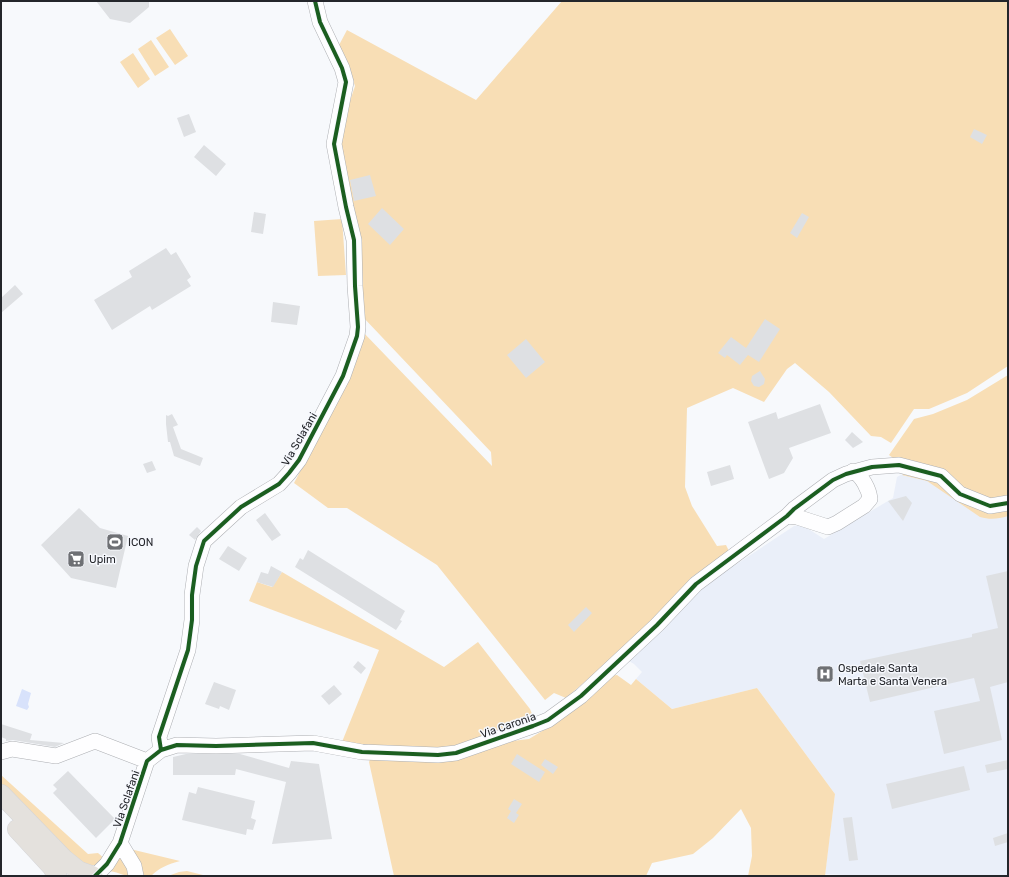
<svg xmlns="http://www.w3.org/2000/svg" width="1009" height="877" font-family="Rubik,sans-serif">
  <style>
    .built { fill: #eaeff9 }
    .green { fill: #f8deb5 }
    .water { fill: #d8e2fb }
    .building { fill: #dee0e3 }
    .lines { fill: none; stroke-linecap: round; stroke-linejoin: round }
    .minor-casing { stroke: #adafb3; stroke-width: 16 }
    .major-casing { stroke: #d4d5d8; stroke-width: 20 }
    .minor { stroke: #fefeff; stroke-width: 15 }
    .major { stroke: #e4e1dd; stroke-width: 19 }
    .cycleway-casing { stroke: #f6f8fd; stroke-width: 6 }
    .cycleway { stroke: #1b5e20; stroke-width: 4 }
    .labels { text-anchor: middle; stroke-width: 3; stroke-linejoin: round; paint-order: stroke }
    .street-label { font-size: 11px; fill: #24262b; stroke: #f6f8fd }
    .poi-label { font-size: 11px; fill: #24262b; stroke: #f6f8fd; text-anchor: start }
  </style>
  <rect width="100%" height="100%" fill="#f7f9fc"/>
  <!-- built -->
  <path class="built" d="M908,471L1008,505V876H866L825,874L835,794L757,688L672,709L636,679L642,672L634,664L629,661L705,585L794,526L799,525L807,528L824,539L893,498L897,477Z"/>
  <!-- green -->
  <path class="green" d="M562,1H1008V366L967,393L929,409H914L891,443L881,437L871,436L829,392L795,363L787,369L764,402L733,388L687,408L685,487L692,506L717,546L726,545L729,551L692,577L638,636L566,698L554,693L545,700L437,565L347,508H328L294,483L324,426L362,331L492,466L491,452L362,316L341,148L342,125L355,86L352,77L338,47L347,30L476,100Z
    M170,29L188,56L175,65L156,38Z
    M151,40L169,67L155,76L138,49Z
    M133,53L150,79L138,88L120,62Z
    M342,219L346,275L318,276L314,221Z
    M1008,375V498L991,501L897,461L889,455L914,419L933,414L967,400Z
    M908,471L1008,505V516C998,519 990,520 980,517L927,481L902,475Z
    M282,572L444,667L478,642L530,709L534,719L448,749L368,747L342,742L379,650L249,601L257,582L272,587Z
    M617,675L631,685L636,679L672,709L757,688L835,794L825,876H748L752,856L751,828L741,809L713,838L693,854L652,863L646,876H394L369,762L371,757L529,739L557,722L609,676Z
    M1,775L88,854L98,853L105,859L97,865L85,866L1,789Z
    M130,849L180,861C168,864 159,868 151,876H141Z
    M117,858L123,859L131,876C123,876 116,871 107,871Z
    M187,871L207,876H168L179,872Z"/>
  <!-- water -->
  <path class="water" d="M22,689L31,693L28,704L29,707L27,710L16,706Z"/>
  <!-- building -->
  <path class="building" d="M96,1H149V7L130,23L110,19Z
    M189,114L196,132L184,137L177,118Z
    M974,129L987,135L982,144L970,137Z
    M204,145L226,164L216,176L194,157Z
    M370,175L376,196L354,201L350,180Z
    M382,208L404,229L390,245L368,224Z
    M254,212L266,214L263,234L251,232Z
    M802,213L809,217L797,238L790,233Z
    M166,248L171,255L176,252L191,277L187,280L191,286L152,310L150,306L112,330L94,300L132,277L129,271Z
    M15,285L23,294L1,313V298Z
    M273,302L300,306L297,325L271,322Z
    M765,319L780,329L759,362L748,355L740,365L727,355L725,358L718,353L731,337L746,348Z
    M526,339L545,362L526,378L507,355Z
    M760,371L765,379L764,384L759,387L754,386L751,381L752,376Z
    M820,404L831,433L789,448L793,458L784,473L769,479L748,422L776,412L778,419Z
    M172,414L178,425L173,427L181,449L203,458L200,466L174,456L170,442H168L166,424V415L168,416Z
    M852,432L863,442L853,448L845,440Z
    M152,461L156,470L147,473L143,464Z
    M730,465L734,479L711,486L707,472Z
    M906,496L912,503L903,521L888,501Z
    M79,508L100,528L128,536L116,588L71,578L41,545Z
    M265,513L281,535L272,541L256,520Z
    M197,527L201,531L195,540L189,535Z
    M228,546L247,558L239,571L219,559Z
    M308,550L405,611L400,620L402,621L396,630L295,567L300,558L303,560Z
    M271,566L282,572L273,587L257,582L261,572L268,574Z
    M1008,571V682L990,687L1002,740L944,754L934,711L980,701L974,678L870,702L860,661L972,637V634L998,628L986,576Z
    M586,607L592,613L574,632L568,625Z
    M358,661L366,668L361,674L353,667Z
    M214,682L236,690L229,710L220,706L219,709L205,704Z
    M334,685L342,694L329,705L321,696Z
    M1,724L32,734L30,740L64,743L55,747L13,740L6,741V739L1,737Z
    M186,754H240L289,768L291,761L319,764L332,839L272,844L286,782L236,769L235,775H173V757Z
    M517,754L545,772L539,782L511,764Z
    M545,759L558,767L553,774L541,765Z
    M1008,760V769L987,773L985,765Z
    M964,766L970,790L892,809L886,784Z
    M68,771L115,819L96,838L53,793L57,789L53,785Z
    M198,787L255,801L251,818L256,820L253,830L247,829L246,835L182,820L189,792L196,794Z
    M514,799L522,804L516,813L519,815L514,823L507,818L511,811L508,809Z
    M852,817L858,860L849,861L843,818Z
    M1008,833V842L995,846L993,838Z"/>
  <g class="lines">
    <!-- minor casing -->
    <g class="minor-casing">
      <path id="minor" d="M787,516L797,517L828,527L837,523L864,506L870,499C869,489 862,476 853,471
        M161,750L159,737L188,650L192,620V595L196,566L204,541L241,507L279,484L289,473L299,460L343,376L357,336L358,327L355,286L354,240L346,207L334,144L346,82L342,68L320,22L315,1
        M1,752L12,749L56,756L95,741L147,761
        M120,843L134,866L136,876
        M95,876L107,864L120,843L147,761L161,750L177,745L216,746L313,743L362,752L438,755L456,753L533,726L548,720L581,696L657,625L696,584L787,516L794,509L833,480L846,474L872,467L899,465L941,476L960,494L990,506L1008,503"/>
    </g>
    <!-- major casing -->
    <g class="major-casing">
      <path id="major" d="M1,794L64,859L79,871L93,876
        M17,829L52,867L57,876"/>
    </g>
    <!-- minor -->
    <use href="#minor" class="minor"/>
    <!-- major -->
    <use href="#major" class="major"/>
    <!-- cycleway casing -->
    <g class="cycleway-casing">
      <path id="cycleway" d="M161,750L159,737L188,650L192,620V595L196,566L204,541L241,507L279,484L289,473L299,460L343,376L357,336L358,327L355,286L354,240L346,207L334,144L346,82L342,68L320,22L315,1
        M95,876L107,864L120,843L147,761L161,750L177,745L216,746L313,743L362,752L438,755L456,753L533,726L548,720L581,696L657,625L696,584L787,516L794,509L833,480L846,474L872,467L899,465L941,476L960,494L990,506L1008,503"/>
    </g>
    <!-- cycleway -->
    <use href="#cycleway" class="cycleway"/>
  </g>
  <!-- icons -->
  <defs>
    <g id="stadium-square" transform="scale(0.9)"><rect x="-9" y="-9" width="18" height="18" rx="4" fill="#6e7074" stroke="#f6f8fd"/><path d="M0-5a6.5 5 0 1 0 0 10a6.5 5 0 1 0 0-10ZM-3.5-1.8h7v3.6h-7Z" fill="#fff"/></g>
    <g id="supermarket-square" transform="scale(0.9)"><rect x="-9" y="-9" width="18" height="18" rx="4" fill="#6e7074" stroke="#f6f8fd"/><path d="M-6-5.5h2.5l.6 2H6L4.5 2H-2.5L-4.4-4H-6ZM-1.5 3.2a1.3 1.3 0 1 0 .1 0ZM3 3.2a1.3 1.3 0 1 0 .1 0Z" fill="#fff"/></g>
    <g id="hospital-square" transform="scale(0.9)"><rect x="-9" y="-9" width="18" height="18" rx="4" fill="#6e7074" stroke="#f6f8fd"/><path d="M-5-5h3v3.5h4V-5h3V5h-3V1.5h-4V5h-3Z" fill="#fff"/></g>
  </defs>
  <g fill-rule="evenodd">
    <use href="#stadium-square" x="115" y="542"/>
    <use href="#supermarket-square" x="76" y="559"/>
    <use href="#hospital-square" x="825" y="674"/>
  </g>
  <g class="labels">
    <!-- street labels -->
    <g class="street-label">
      <text transform="translate(299 439) rotate(-60)" y="4">Via Sclafani</text>
      <text transform="translate(508 725) rotate(-19)" y="4">Via Caronia</text>
      <text transform="translate(126 799) rotate(-71)" y="4">Via Sclafani</text>
    </g>
    <!-- poi labels -->
    <g class="poi-label">
      <text x="128" y="546">ICON</text>
      <text x="89" y="563">Upim</text>
      <text x="838" y="672">Ospedale Santa<tspan x="838" dy="13">Marta e Santa Venera</tspan></text>
    </g>
  </g>
  <!-- border -->
  <rect width="1009" height="877" fill="none" stroke="#24262b" stroke-width="4"/>
</svg>
